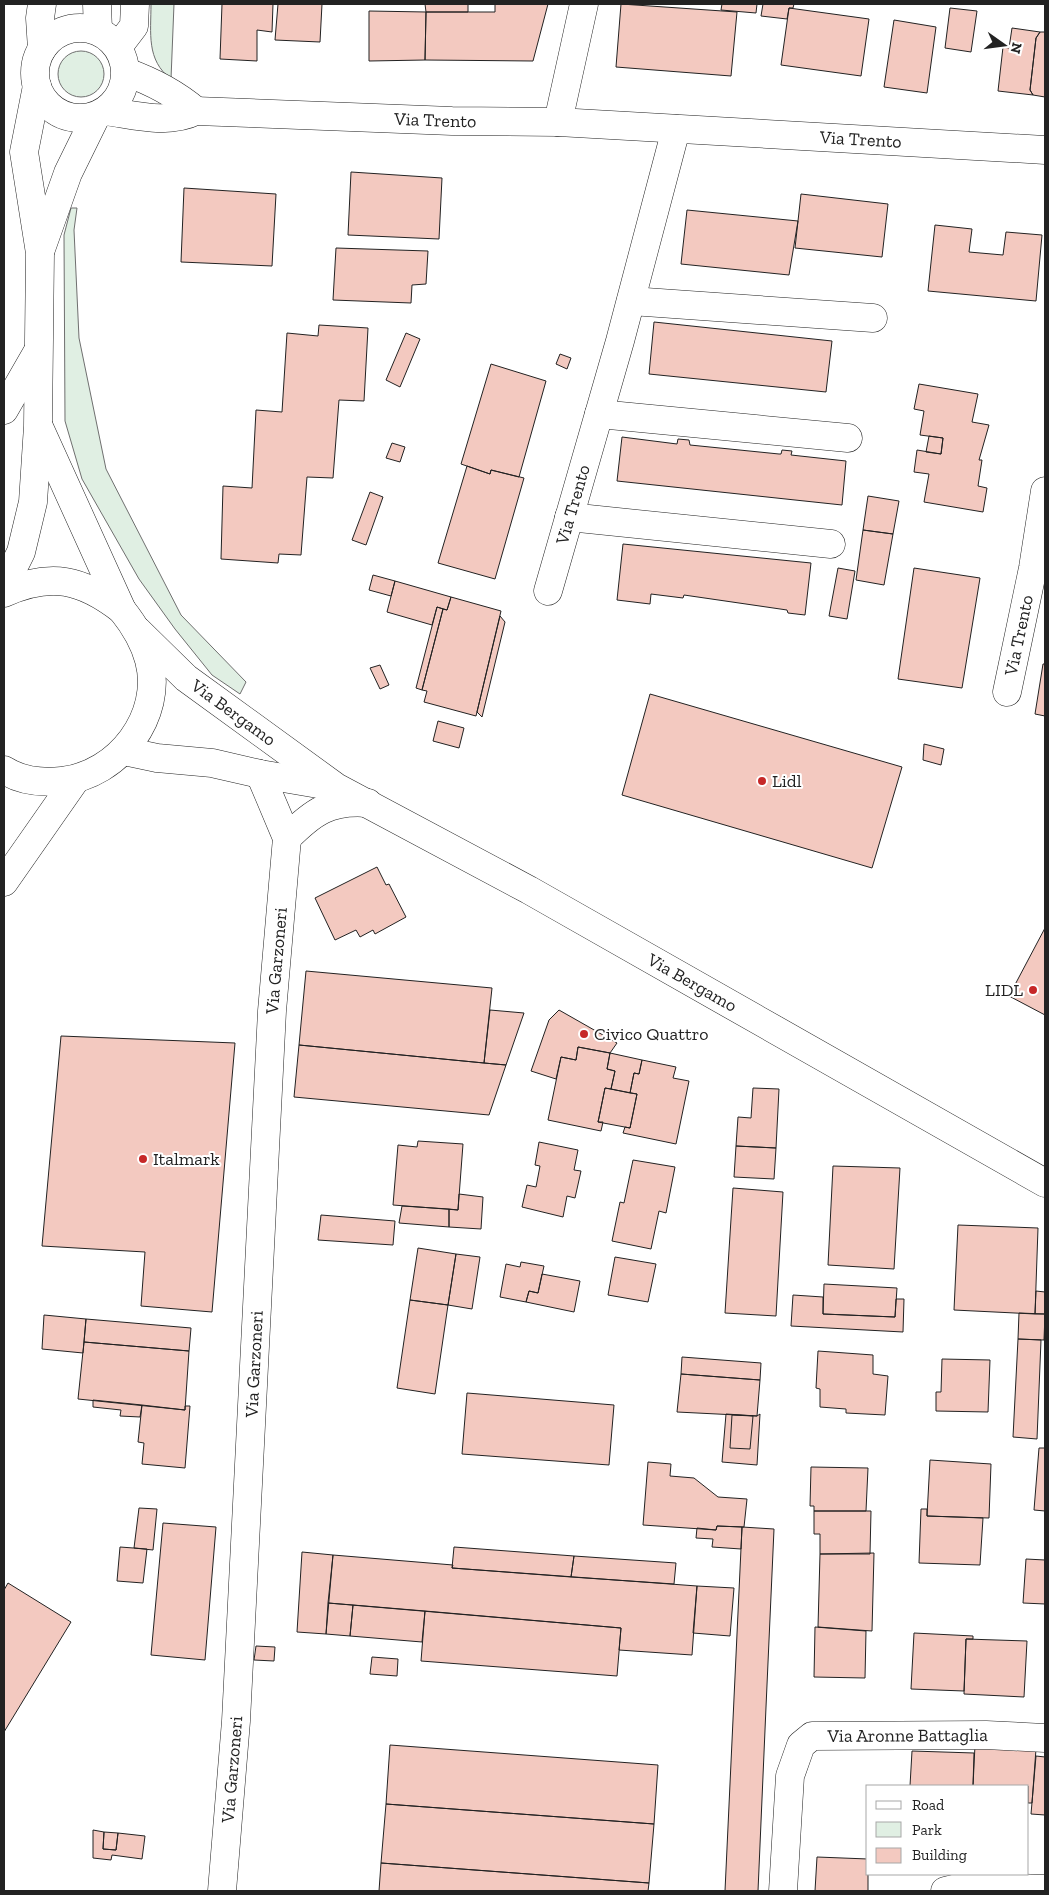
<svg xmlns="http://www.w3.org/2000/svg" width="1049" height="1895" font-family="'Zilla Slab',serif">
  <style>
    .green { fill: #e0efe3; stroke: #6f6f6f }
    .building { fill: #f3c9c0; stroke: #222 }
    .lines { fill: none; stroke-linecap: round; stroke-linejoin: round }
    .minor-casing { stroke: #222; stroke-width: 29 }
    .tertiary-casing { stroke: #222; stroke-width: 29 }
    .primary-casing { stroke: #222; stroke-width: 29 }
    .minor { stroke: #fff; stroke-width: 28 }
    .tertiary { stroke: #fff; stroke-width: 28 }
    .primary { stroke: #fff; stroke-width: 28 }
    .poi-dot { fill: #c62828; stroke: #fff; stroke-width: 2 }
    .labels { text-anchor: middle; stroke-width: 4; stroke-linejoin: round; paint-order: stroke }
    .street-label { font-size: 18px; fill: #222; stroke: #fff }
    .poi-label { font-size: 18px; fill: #222; stroke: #fff; text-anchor: start }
  </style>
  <rect width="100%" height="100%" fill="#fff"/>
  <!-- green -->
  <path class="green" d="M151,4H174L171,79C146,60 151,33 151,4Z
    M58 74a23 23 0 1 1 46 0a23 23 0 1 1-46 0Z
    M71,208H77L74,230L79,338L106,469L181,615L246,682L240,694L212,675L175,629L139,579L82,479L65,421L64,235Z"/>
  <!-- building -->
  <path class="building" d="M222,4H273L272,32L257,30V61L220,59Z
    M278,4H322L320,42L275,40Z
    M425,4H468V12H426Z
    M495,4H548L533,61L425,60L426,12H495Z
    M621,4L737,12L731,76L616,67Z
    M722,4H757L756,13L721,10Z
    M763,4H794L793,8H789L787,19L761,16Z
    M789,8L869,19L861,76L781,65Z
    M950,8L977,11L971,52L945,48Z
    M369,11L426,12L425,60L369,61Z
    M894,20L936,27L927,93L884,87Z
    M1012,28L1040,32L1036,38L1030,90L1033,95L998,91L1003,47L1009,48Z
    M1040,32H1045V97L1033,95L1030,90L1036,38Z
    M351,172L442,178L439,239L348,235Z
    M184,188L276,194L272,266L181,262Z
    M801,194L888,204L882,257L795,248Z
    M687,210L798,221L789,275L681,264Z
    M935,225L972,229L969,252L1003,255L1006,232L1042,235L1036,301L928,291Z
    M336,248L428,251L426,284L412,285L411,303L333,300Z
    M654,322L832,341L826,392L649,374Z
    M319,325L368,328L364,401L339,400L333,478L307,477L301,555L279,554L278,563L221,559L223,486L252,488L256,410L282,412L287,333L318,336Z
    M406,333L420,339L400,387L386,380Z
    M560,354L571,358L567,369L556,364Z
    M491,364L546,381L519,477L491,470L490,474L461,464Z
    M919,384L978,394L972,422L989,425L979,460H982L978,486L987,488L983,512L924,502L929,474L914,472L917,450L941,454L943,438L920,435L924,411L914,409Z
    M929,436L943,438L941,454L926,452Z
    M622,437L677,444L678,439L689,440L690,445L779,454H781L782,450L792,451L791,455L846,461L842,505L617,481Z
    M392,443L405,447L400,462L386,458Z
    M467,466L490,474L491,470L524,478L495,579L438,563Z
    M370,492L383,497L366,545L352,540Z
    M868,496L899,501L893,534L863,530Z
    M863,530L893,534L884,585L856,580Z
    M623,544L811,563L805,615L788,613L787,610L684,595L683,598L651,594L650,604L617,600Z
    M838,568L855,571L847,619L829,616Z
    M914,568L980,578L962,688L898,679Z
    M373,575L395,581L391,596L369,590Z
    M395,581L451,597L447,610L437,607L432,625L387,612Z
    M451,597L501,611L476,716L424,702L427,691L422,690L443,609L447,610Z
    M437,607L443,609L422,690L416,688Z
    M500,616L505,622L482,717L477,712Z
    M1043,664H1045V716L1035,714Z
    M380,665L389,685L380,689L370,668Z
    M650,694L902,767L872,868L622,795Z
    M438,721L464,728L459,748L433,741Z
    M924,744L944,749L941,765L923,760Z
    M377,867L386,885L389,884L406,917L375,934L373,930L360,937L356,930L335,940L315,898Z
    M1045,928V1015L1009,996Z
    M306,971L492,988L484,1063L299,1045Z
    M490,1010L524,1013L506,1065L484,1063Z
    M559,1010L617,1043L610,1053L578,1047L576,1060L561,1057L556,1079L531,1071L549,1020Z
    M61,1036L235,1043L212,1312L141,1306L145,1252L42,1246Z
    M299,1045L484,1063L506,1065L489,1115L294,1097Z
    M578,1047L610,1053L607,1069L615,1071L611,1089L605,1088L599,1118L598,1122H603L601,1131L548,1120L561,1057L576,1060Z
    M610,1053L642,1060L639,1074L634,1073L630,1093L611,1089L615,1071L607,1069Z
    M642,1060L676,1067L673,1078L689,1081L676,1144L623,1133L625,1127L630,1128L637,1094L630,1093L634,1073L639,1074Z
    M605,1088L637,1094L630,1128L598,1122Z
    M753,1088L779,1089L776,1148L736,1146L738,1117L751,1118Z
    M418,1141L463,1144L458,1210L393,1205L398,1145L417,1147Z
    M539,1142L578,1150L574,1170L581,1171L575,1198L567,1196L563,1217L522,1207L527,1185L536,1187L540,1166L535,1165Z
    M736,1146L776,1148L774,1179L734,1177Z
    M633,1160L675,1167L666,1213L659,1211L651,1249L612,1241L620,1202L624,1203Z
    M833,1166L900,1168L894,1269L828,1265Z
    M733,1188L783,1192L776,1316L725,1313Z
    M459,1194L483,1197L481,1229L449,1227V1209L458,1210Z
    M402,1206L449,1209V1227L399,1223Z
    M321,1215L395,1221L393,1245L318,1240Z
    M958,1225L1038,1228L1035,1314L954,1310Z
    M418,1248L456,1254L448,1305L410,1300Z
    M456,1254L480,1257L472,1309L448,1305Z
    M615,1257L656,1264L648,1302L608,1295Z
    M521,1262L544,1266L538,1293L529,1291L526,1302L500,1297L506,1264L520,1267Z
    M542,1274L580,1281L574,1312L526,1302L529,1291L538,1293Z
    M824,1284L897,1288L895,1317L823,1314Z
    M1036,1291L1045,1292V1314H1035Z
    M793,1295L823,1297V1314L895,1317L896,1299H904L903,1332L791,1326Z
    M410,1300L448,1305L435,1394L397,1388Z
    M1019,1313L1045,1314L1044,1340L1018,1339Z
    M44,1315L86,1319L83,1353L42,1349Z
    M86,1319L191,1328L189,1351L84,1342Z
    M1018,1339L1041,1340L1037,1439L1013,1437Z
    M84,1342L189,1351L185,1410L78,1399Z
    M818,1351L873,1355V1374L888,1376L885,1415L846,1413V1409L820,1407V1389L816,1388Z
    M682,1357L761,1363L760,1380L681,1374Z
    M942,1359L990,1360L988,1412L936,1411V1392H941Z
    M681,1374L760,1380L757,1416L677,1412Z
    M467,1393L614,1405L609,1465L462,1454Z
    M93,1400L142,1405L140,1417L120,1416L121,1410L93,1407Z
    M142,1405L185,1410V1406H190L185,1468L142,1464L144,1443L138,1442Z
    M726,1414L757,1416L760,1414L757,1465L722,1462Z
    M732,1415L753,1416L750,1449L730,1448Z
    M1039,1448H1045V1511L1034,1510Z
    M930,1460L991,1464L989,1518L927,1516Z
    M648,1462L671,1464L670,1476L694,1478L718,1497L747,1499L744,1527L717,1526L716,1530L643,1525Z
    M811,1467L868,1468L866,1511H814V1506H810Z
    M139,1508L157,1509L153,1550L134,1548Z
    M921,1509H927V1516L983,1518L980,1565L919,1563Z
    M814,1511H871L870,1554H820V1534H814Z
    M163,1523L216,1527L205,1660L151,1655Z
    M717,1526L742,1527L741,1549L712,1547L713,1539L696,1538L697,1528L716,1530Z
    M742,1527L774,1529L766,1707L758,1891H725Z
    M120,1547L147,1549L143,1583L117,1581Z
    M454,1547L574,1556L571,1577L452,1568Z
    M302,1552L333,1555L326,1634L297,1632Z
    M874,1553L872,1631L818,1627L820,1554Z
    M333,1555L453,1565L452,1568L697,1586L692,1655L619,1650L621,1628L328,1603Z
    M574,1556L676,1563L674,1584L571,1577Z
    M1026,1559L1045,1560V1604L1023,1603Z
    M8,1583L71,1622L4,1732V1590Z
    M697,1586L734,1588L730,1636L693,1633Z
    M328,1603L353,1605L350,1636L326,1634Z
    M353,1605L425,1611L422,1642L350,1636Z
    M425,1611L621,1628L617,1676L421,1661Z
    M815,1627L866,1631L865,1678L814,1677Z
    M914,1633L973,1636V1639H966L964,1691L911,1689Z
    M966,1639L1027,1641L1024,1697L964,1694Z
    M256,1646L275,1647L274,1661L254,1660Z
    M372,1657L398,1659L397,1676L370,1674Z
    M390,1745L658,1765L654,1824L386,1804Z
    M975,1745L1036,1749L1032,1803H1028V1786H973Z
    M912,1751L974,1753L973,1786H910Z
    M1036,1756L1045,1757V1815L1031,1814Z
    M386,1804L654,1824L649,1883L381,1863Z
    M93,1830L104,1832L103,1849L116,1850L118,1833L145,1836L142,1859L112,1855L111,1860L93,1858Z
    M104,1832L118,1833L116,1850L103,1849Z
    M817,1857L868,1859V1891H815Z
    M381,1863L649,1883L648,1891H379Z"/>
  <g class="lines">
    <!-- minor casing -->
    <g class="minor-casing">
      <g id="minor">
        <path d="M118,47L134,26L135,4"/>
        <path d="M126,72C151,81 176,94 196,111"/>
        <path id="s1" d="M105,111C135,115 167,125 196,111L452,121L558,122L1045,150"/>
        <path d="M558,122L584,4"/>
        <path d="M631,301L873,318"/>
        <path d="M599,414L848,438"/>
        <path d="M569,517L831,544"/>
        <path id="s2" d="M548,591L620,341L676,129"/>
        <path id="s3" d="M1007,692L1033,568L1045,491"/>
        <path d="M287,838C313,812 329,800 368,803"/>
        <path id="s4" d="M222,1891L236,1721L272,1011L287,838L260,774"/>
        <path id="s5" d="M783,1891L790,1776L801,1745L812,1736L986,1735L1045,1738"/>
        <path d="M945,1891L965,1886L1045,1889"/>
      </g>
    </g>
    <!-- tertiary casing -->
    <g class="tertiary-casing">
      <path id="tertiary" d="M4,410L38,351"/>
    </g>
    <!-- primary casing -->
    <g class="primary-casing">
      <g id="primary">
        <path d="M97,4L98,31"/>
        <circle cx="80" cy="73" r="45"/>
        <path d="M42,49L40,18L42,4"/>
        <path d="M41,249L68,173L96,116"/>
        <path d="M4,586L21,552L33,502L38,426L40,253L24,152L37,86"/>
        <path d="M4,593C51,572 82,579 122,610"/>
        <path id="s6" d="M138,631L186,678L336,787L529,890L1045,1183"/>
        <path d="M124,751L157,758L212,763L260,774L330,786"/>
        <path d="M4,770C21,781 42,783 62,781C118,775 164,716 149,660C144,641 134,625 122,610L39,427"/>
        <path d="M4,882L76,779"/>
      </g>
    </g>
    <!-- minor -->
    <use href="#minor" class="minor"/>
    <!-- tertiary -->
    <use href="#tertiary" class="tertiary"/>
    <!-- primary -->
    <use href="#primary" class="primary"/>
  </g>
  <!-- markers -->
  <g class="poi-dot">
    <circle cx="762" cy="781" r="5"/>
    <circle cx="1033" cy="990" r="5"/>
    <circle cx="584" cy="1034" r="5"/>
    <circle cx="143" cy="1159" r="5"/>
  </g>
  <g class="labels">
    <!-- street labels -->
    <g class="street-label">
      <text dy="6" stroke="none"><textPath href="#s1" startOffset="332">Via Trento</textPath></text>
      <text dy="6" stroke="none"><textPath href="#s1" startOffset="758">Via Trento</textPath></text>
      <text dy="6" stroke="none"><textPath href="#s2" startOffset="90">Via Trento</textPath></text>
      <text dy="6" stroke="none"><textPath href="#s3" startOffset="58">Via Trento</textPath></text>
      <text dy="6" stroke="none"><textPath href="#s6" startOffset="126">Via Bergamo</textPath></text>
      <text dy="6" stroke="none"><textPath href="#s4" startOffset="932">Via Garzoneri</textPath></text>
      <text dy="6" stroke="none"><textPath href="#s6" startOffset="659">Via Bergamo</textPath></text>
      <text dy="6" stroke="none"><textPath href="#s4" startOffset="528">Via Garzoneri</textPath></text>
      <text dy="6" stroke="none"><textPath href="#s5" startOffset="258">Via Aronne Battaglia</textPath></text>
      <text dy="6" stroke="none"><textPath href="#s4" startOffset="122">Via Garzoneri</textPath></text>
    </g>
    <!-- poi labels -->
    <g class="poi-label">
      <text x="772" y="787">Lidl</text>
      <text x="1023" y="996" text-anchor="end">LIDL</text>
      <text x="594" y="1040">Civico Quattro</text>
      <text x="153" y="1165">Italmark</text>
    </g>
  </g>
  <!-- border -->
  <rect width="1049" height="1895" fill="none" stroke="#222222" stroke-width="10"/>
  <!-- legend -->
  <rect x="866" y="1785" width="162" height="90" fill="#ffffff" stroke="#a7a7a7"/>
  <rect x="876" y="1801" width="25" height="8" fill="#ffffff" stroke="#a7a7a7"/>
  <text x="912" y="1810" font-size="15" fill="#222222">Road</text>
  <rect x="876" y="1822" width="25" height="15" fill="#e0efe3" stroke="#a7a7a7"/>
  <text x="912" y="1835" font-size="15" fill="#222222">Park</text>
  <rect x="876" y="1848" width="25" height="15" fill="#f3c9c0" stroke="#a7a7a7"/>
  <text x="912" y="1860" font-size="15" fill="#222222">Building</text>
  <!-- north arrow -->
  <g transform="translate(1004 45) rotate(104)" stroke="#ffffff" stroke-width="4" paint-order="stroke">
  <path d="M0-4L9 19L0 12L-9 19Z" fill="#222222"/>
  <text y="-8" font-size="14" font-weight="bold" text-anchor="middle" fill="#222222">N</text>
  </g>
</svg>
